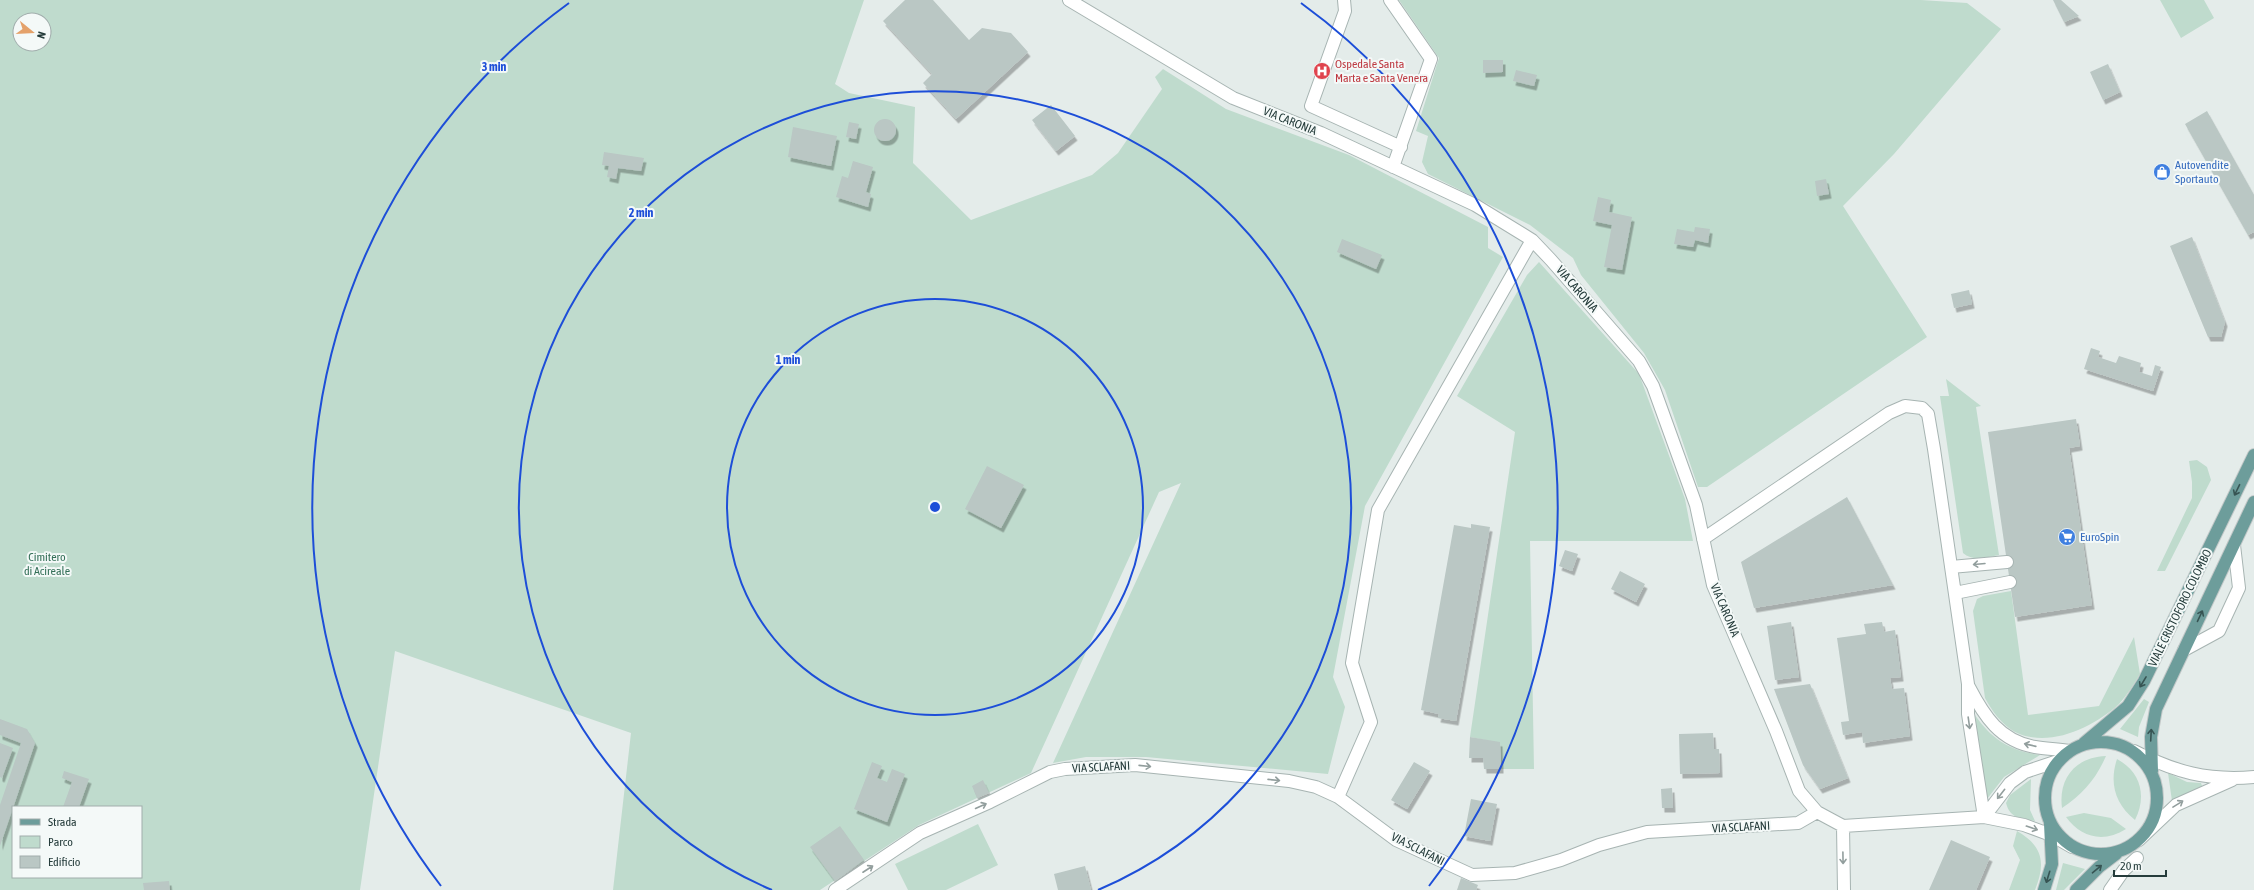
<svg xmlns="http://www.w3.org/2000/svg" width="2254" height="890" font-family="'Asap Condensed',sans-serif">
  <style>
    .green { fill: #bfdbcd; fill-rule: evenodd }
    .building { fill: #bac7c4; filter: url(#shadow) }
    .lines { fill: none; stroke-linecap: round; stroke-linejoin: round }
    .minor-casing { stroke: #a7b4b2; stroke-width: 14 }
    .major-casing { stroke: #c2c8c8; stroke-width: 14 }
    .minor { stroke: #fff; stroke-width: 12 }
    .major { stroke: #6d9d9b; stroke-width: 12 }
    .oneway { stroke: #375453 }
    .oneway2 { stroke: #929e9d }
    .ring { fill: none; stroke: #1d4ed8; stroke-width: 2 }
    .labels { text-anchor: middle; stroke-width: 4; stroke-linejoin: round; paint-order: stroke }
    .health-label { font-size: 12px; fill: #be3a42; stroke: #f4f9f8; text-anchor: start }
    .street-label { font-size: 12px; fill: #253c3b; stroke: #f4f9f8 }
    .shop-label { font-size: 12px; fill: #366cbe; stroke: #f4f9f8; text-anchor: start }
    .park-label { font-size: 12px; fill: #336f57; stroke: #f4f9f8 }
    .centre { fill: #1d4ed8; stroke: #f4f9f8; stroke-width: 2 }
    .ring-label { font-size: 12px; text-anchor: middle; font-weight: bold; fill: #1d4ed8; stroke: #f4f9f8; stroke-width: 4; stroke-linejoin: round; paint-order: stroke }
  </style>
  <defs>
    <filter id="shadow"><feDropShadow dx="2.5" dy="4.5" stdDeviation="0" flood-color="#0004"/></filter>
  </defs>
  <rect width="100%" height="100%" fill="#e4ecea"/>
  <!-- green -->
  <path class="green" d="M0,0H864L835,84L849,93L915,107L913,163L971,220L1092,175L1118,153L1162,89L1155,77L1163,69L1226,109L1349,155L1488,227V248L1503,257L1365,506L1333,677L1345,707L1328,774L1146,757H1086L1053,763L1181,483L1159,492L1031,773L919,825L820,890H613L631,733L395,651L360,890H0ZM20,20H44V44H20ZM13,807H141V877H13Z
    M1399,0H1921L1967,3L2001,29L1894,154L1843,206L1927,337L1707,487H1698L1665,390L1644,353L1581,275L1573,258L1530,225L1428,174L1422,162L1428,136L1416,131L1439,58Z
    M2160,0H2204L2214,18L2181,38Z
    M1539,262L1639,374L1685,499L1693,541H1530L1534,769H1501L1500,743L1470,737L1515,432L1457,396L1527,275Z
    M1946,379L1981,406L1976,407L1999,555C1987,557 1973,562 1963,553L1940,396H1949Z
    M2197,460L2207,467L2211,480L2165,571H2157L2192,498V482L2189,461Z
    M2011,591L2028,715L2099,706L2134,637L2140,674C2134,684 2127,695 2119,704C2094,727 2049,749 2015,732C2002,725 1992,711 1985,698L1973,611L1977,599L1983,596Z
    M2144,699L2149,702L2139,727L2138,737L2120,729Z
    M1975,715C1992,740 2011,751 2040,755L2004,777L1987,799Z
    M2106,756C2096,779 2083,794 2062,808C2058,778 2076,757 2106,756Z
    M2117,759C2141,772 2147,796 2135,820C2115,804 2109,783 2117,759Z
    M2168,773L2187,782L2201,783L2202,786L2172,801Z
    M2031,779L2030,810L2035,821C2020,819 2010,818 2006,803L2010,795Z
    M2084,813L2111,818L2126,829C2104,843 2081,838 2066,817Z
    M978,824L998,865L946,890H908L895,864Z
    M2017,831C2043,846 2046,863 2035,890H2009L2020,860L2013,846Z
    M2063,863L2085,869L2064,890H2056Z"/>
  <!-- building -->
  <path class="building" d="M905,0H933L969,40L982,28L1011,33L1028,52L956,119L923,83L932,74L883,21Z
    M2053,0H2061L2079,16L2064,22Z
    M1483,60H1503V72L1483,73Z
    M2108,64L2120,92L2103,100L2090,72Z
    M1516,70L1537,75L1534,86L1513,81Z
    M1051,105L1075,136L1056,151L1032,120Z
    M2207,111L2254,195V232L2248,235L2185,124Z
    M874 130a11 11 0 1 1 22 0a11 11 0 1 1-22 0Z
    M849,122L859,124L856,139L846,137Z
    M793,127L837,136L831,166L788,157Z
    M604,152L644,158L641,171L618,168L616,179L607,177L609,166L602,165Z
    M853,161L873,167L866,192L871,194L868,207L836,197L842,176L848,178Z
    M1826,179L1829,194L1817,196L1815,181Z
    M1598,197L1611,200L1609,212L1632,217L1622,270L1604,267L1612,225L1593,221Z
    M1695,227L1710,229L1708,243L1695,240L1693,247L1674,244L1677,229L1694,232Z
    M2192,237L2225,322L2221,337H2208L2170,246Z
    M1342,239L1382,255L1376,269L1337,252Z
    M1969,290L1972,304L1954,308L1951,294Z
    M2091,348L2100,351L2098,357L2116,363L2119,356L2141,363L2139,372L2152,376L2155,365L2161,367L2153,391L2084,369Z
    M2076,419L2080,446L2069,448L2092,605L2015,617L1988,432Z
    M987,466L1024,485L1001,528L965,509Z
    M1847,497L1893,585L1754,608L1741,562Z
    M1471,524L1490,527L1456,721L1438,718L1439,714L1421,710L1454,525L1471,528Z
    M1565,550L1578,554L1572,571L1559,566Z
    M1620,571L1645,584L1636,602L1611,589Z
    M1791,622L1799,677L1775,680L1767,626Z
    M1882,622L1884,632L1895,630L1901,677L1890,678L1892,689L1904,688L1910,736L1863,743L1862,732L1843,735L1841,722L1849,721L1837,638L1866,634L1864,624Z
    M1810,684L1848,778L1820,789L1803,765L1774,689Z
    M0,719L27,729L35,743L0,846V805L21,743L0,735Z
    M1713,733L1714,749H1719L1720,773L1680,774L1679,734Z
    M1470,737L1500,742L1501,769H1484L1483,758H1469Z
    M0,743L13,748L2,778L0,777Z
    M872,762L882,766L877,778L887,782L892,769L905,774L887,822L854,809Z
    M1414,762L1430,771L1407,809L1391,800Z
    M64,771L89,779L79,807H63L72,782L62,778Z
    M983,780L989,793L977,798L972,786Z
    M1672,788L1673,808H1662L1661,789Z
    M1471,799L1497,804L1490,841L1464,836Z
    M840,826L864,860L835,881L810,847Z
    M1951,840L1990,857L1976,890H1929Z
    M1085,866L1091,890H1058L1054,874Z
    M1461,878L1478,885L1476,890H1457Z
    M169,881L170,890H144L143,883Z"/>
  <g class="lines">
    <!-- minor casing -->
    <g class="minor-casing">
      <path id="minor" d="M1069,0L1233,98L1321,133L1475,205L1532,240L1551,260L1639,361L1653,386L1696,505L1713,585L1776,731L1799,791L1817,812L1843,826L1984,817L2024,825L2051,835L2072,847
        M1344,0L1345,11L1311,106L1401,147
        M1390,0L1431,59L1393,167
        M1703,539L1889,413L1905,406L1922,408L1928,414L1934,449L1968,684V714L1984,817
        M1951,567L2007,562
        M1955,593L2010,582
        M2184,650L2219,631L2239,588L2234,545
        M1969,687C1984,716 2000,741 2035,747C2046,749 2057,749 2069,751
        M2134,751C2175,772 2207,781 2254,777
        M1338,797L1371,722L1352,663L1378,510L1532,240
        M1984,817L2010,783L2025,772L2058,761
        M1843,826L1844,890
        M2139,840L2176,805L2232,780
        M835,890L920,833L990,802L1050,772L1065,769L1135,765L1289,781L1316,787L1338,797L1396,840L1472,875L1515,873L1561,860L1599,845L1647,832L1798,823L1817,812
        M2110,890L2124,870L2137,858"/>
    </g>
    <!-- major casing -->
    <g class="major-casing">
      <path id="major" d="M2045 798a56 56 0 1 1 112 0a56 56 0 1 1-112 0Z
        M2084,743L2128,706L2144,681L2254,455
        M2152,771L2151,737L2156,709L2254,502
        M2044,890L2052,864L2050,824
        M2076,890L2099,867L2116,854"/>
    </g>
    <!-- minor -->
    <use href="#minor" class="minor"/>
    <!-- major -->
    <use href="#major" class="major"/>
  </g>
  <!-- one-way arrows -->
  <defs><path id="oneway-shaft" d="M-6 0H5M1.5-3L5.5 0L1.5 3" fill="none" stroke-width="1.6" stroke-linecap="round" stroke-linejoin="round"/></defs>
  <g class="oneway">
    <use href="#oneway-shaft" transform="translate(2237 490) rotate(116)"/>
    <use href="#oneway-shaft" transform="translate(2200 616) rotate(-65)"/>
    <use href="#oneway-shaft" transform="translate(2143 682) rotate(121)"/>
    <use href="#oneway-shaft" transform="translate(2151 735) rotate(-87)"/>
    <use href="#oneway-shaft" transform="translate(2097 869) rotate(-40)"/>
    <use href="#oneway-shaft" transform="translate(2048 877) rotate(107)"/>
  </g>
  <g class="oneway2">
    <use href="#oneway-shaft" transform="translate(1979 564) rotate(175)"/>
    <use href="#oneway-shaft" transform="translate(1969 723) rotate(82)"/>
    <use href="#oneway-shaft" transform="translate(2030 745) rotate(-167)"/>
    <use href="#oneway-shaft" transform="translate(1145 766) rotate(6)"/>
    <use href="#oneway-shaft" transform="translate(1274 780) rotate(6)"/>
    <use href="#oneway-shaft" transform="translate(2001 794) rotate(128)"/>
    <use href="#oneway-shaft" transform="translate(2178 804) rotate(-32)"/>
    <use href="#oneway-shaft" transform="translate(981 806) rotate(-24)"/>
    <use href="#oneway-shaft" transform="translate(2032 828) rotate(19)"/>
    <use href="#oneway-shaft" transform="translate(1843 858) rotate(89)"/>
    <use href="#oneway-shaft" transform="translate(868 869) rotate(-33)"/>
  </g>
  <!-- distance rings -->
  <g class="ring">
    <circle cx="935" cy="507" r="208"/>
    <path d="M772 890A416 416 0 1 1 1098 890"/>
    <path d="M441 886A623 623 0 0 1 569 3M1301 3A623 623 0 0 1 1429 886"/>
  </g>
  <!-- icons -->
  <defs>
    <g id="hospital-disc" transform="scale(0.9)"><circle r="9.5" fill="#e0444e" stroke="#f4f9f8"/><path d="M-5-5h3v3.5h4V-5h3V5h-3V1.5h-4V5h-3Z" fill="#fff"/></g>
    <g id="shop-disc" transform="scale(0.9)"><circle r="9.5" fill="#3f7fe0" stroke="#f4f9f8"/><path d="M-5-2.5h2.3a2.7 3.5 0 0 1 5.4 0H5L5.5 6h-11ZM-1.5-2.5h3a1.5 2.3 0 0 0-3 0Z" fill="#fff"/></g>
    <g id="supermarket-disc" transform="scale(0.9)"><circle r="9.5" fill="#3f7fe0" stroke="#f4f9f8"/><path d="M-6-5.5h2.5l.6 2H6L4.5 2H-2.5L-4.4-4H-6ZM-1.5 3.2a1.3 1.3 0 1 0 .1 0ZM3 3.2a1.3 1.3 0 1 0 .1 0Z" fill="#fff"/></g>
  </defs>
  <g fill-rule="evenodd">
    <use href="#hospital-disc" x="1322" y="71"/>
    <use href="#shop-disc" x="2162" y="172"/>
    <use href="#supermarket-disc" x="2067" y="537"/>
  </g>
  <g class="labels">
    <!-- health labels -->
    <g class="health-label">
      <text x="1335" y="68">Ospedale Santa<tspan x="1335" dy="14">Marta e Santa Venera</tspan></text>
    </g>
    <!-- street labels -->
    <g class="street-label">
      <text transform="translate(1290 121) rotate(22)" y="4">VIA CARONIA</text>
      <text transform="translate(1577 289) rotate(49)" y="4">VIA CARONIA</text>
      <text transform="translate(2180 608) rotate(-64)" y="4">VIALE CRISTOFORO COLOMBO</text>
      <text transform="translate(1725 610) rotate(67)" y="4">VIA CARONIA</text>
      <text transform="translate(1101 767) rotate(-3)" y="4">VIA SCLAFANI</text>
      <text transform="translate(1741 827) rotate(-3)" y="4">VIA SCLAFANI</text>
      <text transform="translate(1418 849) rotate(27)" y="4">VIA SCLAFANI</text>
    </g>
    <!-- shop labels -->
    <g class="shop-label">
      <text x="2175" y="169">Autovendite<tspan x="2175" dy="14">Sportauto</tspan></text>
      <text x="2080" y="541">EuroSpin</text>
    </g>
    <!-- park labels -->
    <g class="park-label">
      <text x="47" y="561">Cimitero<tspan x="47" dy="14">di Acireale</tspan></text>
    </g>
  </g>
  <circle cx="935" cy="507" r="6" class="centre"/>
  <g class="ring-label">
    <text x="494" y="71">3 min</text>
    <text x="641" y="217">2 min</text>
    <text x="788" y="364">1 min</text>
  </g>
  <!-- legend -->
  <rect x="12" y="806" width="130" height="72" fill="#f4f9f8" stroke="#a1adac"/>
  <rect x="20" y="819" width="20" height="6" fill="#6d9d9b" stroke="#a1adac"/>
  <text x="48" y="826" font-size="12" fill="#253c3b">Strada</text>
  <rect x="20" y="836" width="20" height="12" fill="#bfdbcd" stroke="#a1adac"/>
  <text x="48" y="846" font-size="12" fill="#253c3b">Parco</text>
  <rect x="20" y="856" width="20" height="12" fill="#bac7c4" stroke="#a1adac"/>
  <text x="48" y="866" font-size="12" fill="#253c3b">Edificio</text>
  <!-- north arrow -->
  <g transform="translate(32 32) rotate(108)"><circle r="19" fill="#f4f9f8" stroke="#a1adac"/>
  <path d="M0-3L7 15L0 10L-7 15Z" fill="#e4a16a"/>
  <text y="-6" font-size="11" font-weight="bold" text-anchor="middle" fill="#253c3b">N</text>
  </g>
  <!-- scale -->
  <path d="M2114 870v6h52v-6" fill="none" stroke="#253c3b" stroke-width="2"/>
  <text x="2120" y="870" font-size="12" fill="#253c3b" stroke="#f4f9f8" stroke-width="3" paint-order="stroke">20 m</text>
</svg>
